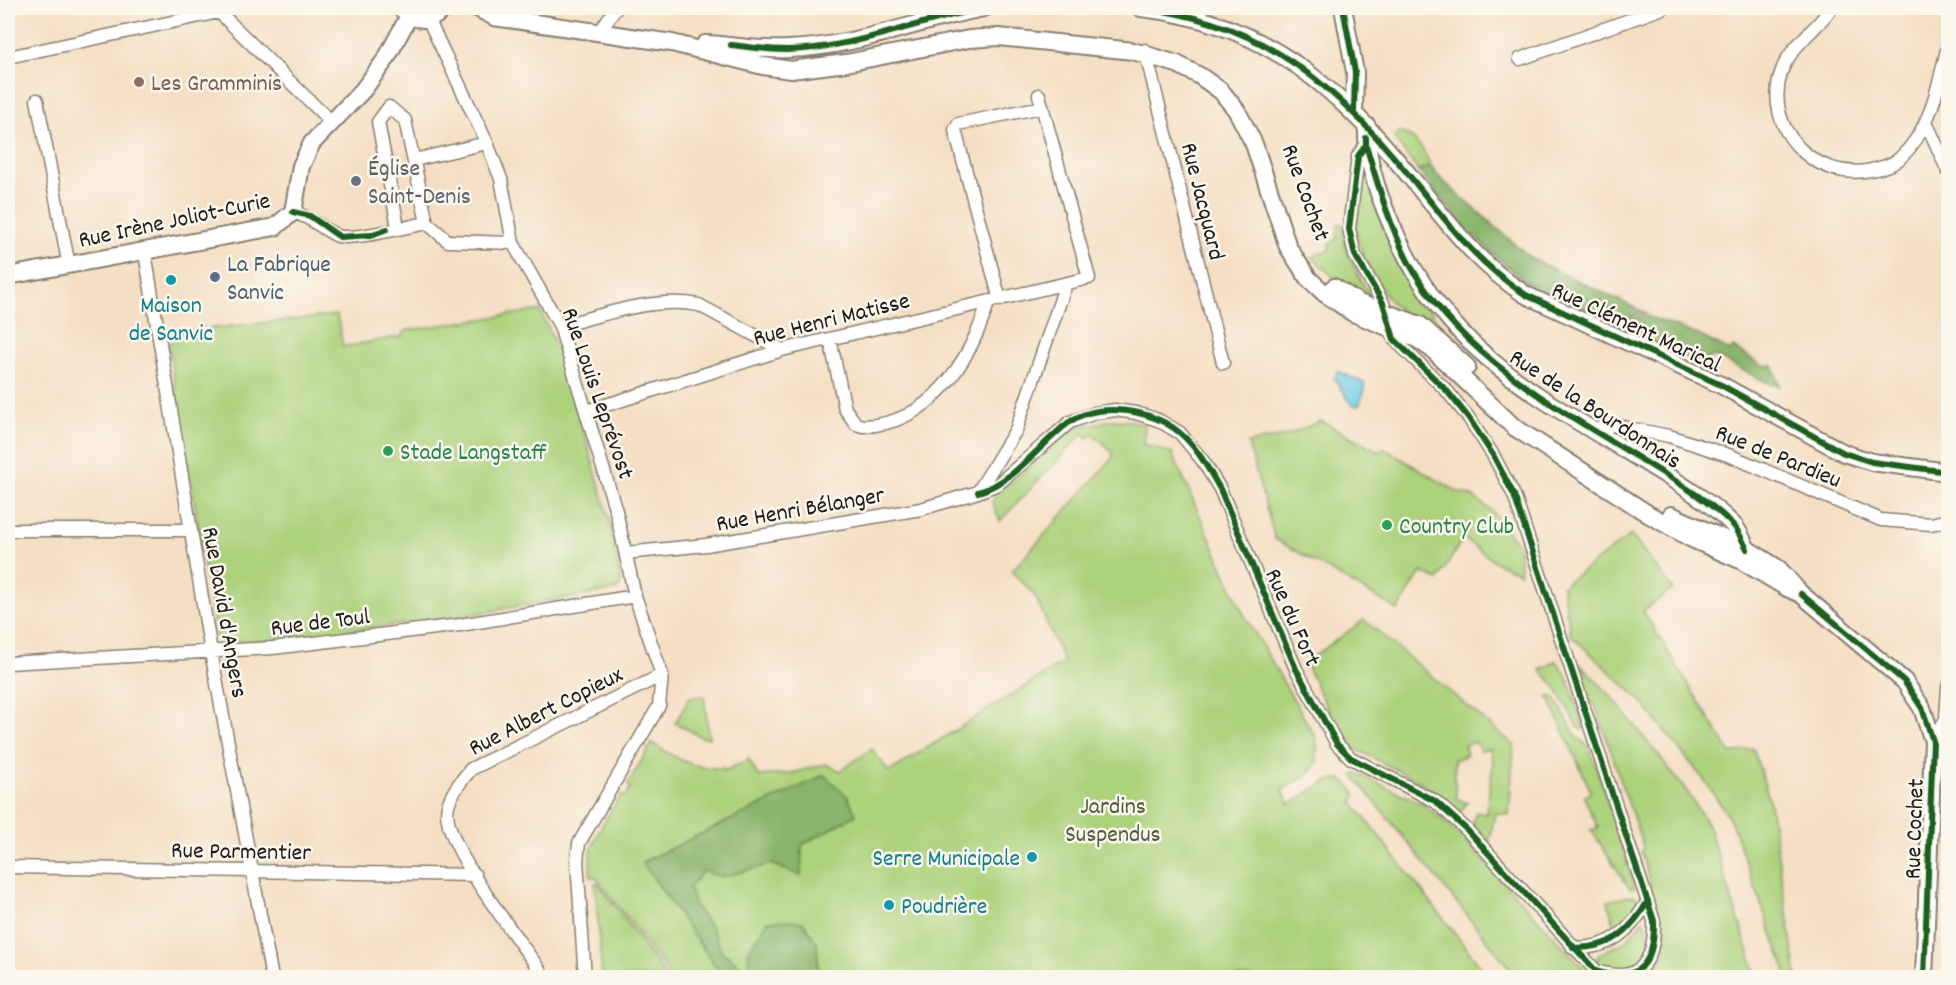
<svg xmlns="http://www.w3.org/2000/svg" width="1956" height="985" font-family="Dekko,sans-serif">
  <style>
    .green { fill: #acd27c; stroke: #64774c; stroke-width: 1.5 }
    .forest { fill: #89b46c; stroke: #526844; stroke-width: 1.5 }
    .water { fill: #63c6e1; stroke: #40717e; stroke-width: 1.5 }
    .lines { fill: none; stroke-linecap: round; stroke-linejoin: round }
    .minor-casing { stroke: #887e70; stroke-width: 15 }
    .tertiary-casing { stroke: #887e70; stroke-width: 20 }
    .minor { stroke: #fff; stroke-width: 12 }
    .tertiary { stroke: #fff; stroke-width: 16 }
    .cycleway-casing { stroke: #fbf7ec; stroke-width: 10 }
    .cycleway { stroke: #1b5e20; stroke-width: 6 }
    .education-dot { fill: #8d6e63; stroke: #fbf7ec; stroke-width: 2 }
    .worship-dot { fill: #6b7280; stroke: #fbf7ec; stroke-width: 2 }
    .service-dot { fill: #5c6f8a; stroke: #fbf7ec; stroke-width: 2 }
    .culture-dot { fill: #0f9aa8; stroke: #fbf7ec; stroke-width: 2 }
    .leisure-dot { fill: #2e9e5b; stroke: #fbf7ec; stroke-width: 2 }
    .labels { text-anchor: middle; stroke-width: 5; stroke-linejoin: round; paint-order: stroke }
    .education-label { font-size: 24px; fill: #785e54; stroke: #fbf7ec; text-anchor: start }
    .worship-label { font-size: 24px; fill: #5b616d; stroke: #fbf7ec; text-anchor: start }
    .street-label { font-size: 24px; fill: #1c1c1c; stroke: #fbf7ec }
    .service-label { font-size: 24px; fill: #4e5e75; stroke: #fbf7ec; text-anchor: start }
    .culture-label { font-size: 24px; fill: #0d838f; stroke: #fbf7ec }
    .leisure-label { font-size: 24px; fill: #27864d; stroke: #fbf7ec; text-anchor: start }
    .park-label { font-size: 24px; fill: #4e5c3e; stroke: #fbf7ec }
  </style>
  <rect width="100%" height="100%" fill="#fbf7ec"/>
  <filter id="ink" filterUnits="userSpaceOnUse"><feTurbulence type="fractalNoise" baseFrequency=".0167" numOctaves="2"/><feDisplacementMap in="SourceGraphic" scale="12" xChannelSelector="R" yChannelSelector="G"/><feConvolveMatrix kernelMatrix="1 2 1 2 8 2 1 2 1" color-interpolation-filters="sRGB"/></filter>
  <filter id="wash" filterUnits="userSpaceOnUse"><feTurbulence type="fractalNoise" baseFrequency=".008" numOctaves="4" result="noise"/><feDisplacementMap in="SourceGraphic" scale="24" xChannelSelector="R" yChannelSelector="G"/><feGaussianBlur stdDeviation="1.35" result="paint"/><feColorMatrix in="noise" values="0 0 0 0 0 0 0 0 0 0 0 0 0 0 0 0 0 1.4 0 .05"/><feComposite in="paint" operator="in"/></filter>
  <g filter="url(#wash)">
    <rect width="100%" height="100%" fill="#f5dfc4"/>
    <!-- green -->
    <path class="green" d="M1399,133C1415,134 1426,153 1430,166L1418,171L1395,139L1394,137Z
      M1367,177C1389,248 1408,287 1456,344L1455,346C1437,335 1416,325 1400,311C1382,296 1358,253 1356,228C1355,212 1359,195 1361,178Z
      M1338,224H1342C1342,250 1357,273 1370,295L1366,297L1342,285L1312,257L1330,249V244L1337,239Z
      M540,310L563,361L609,518L621,583L616,590L450,618L269,641L223,642L216,637L168,343L179,340L178,332L337,315L343,347L403,336V332L409,330Z
      M1113,420L1132,421L1145,425L1143,444L1172,453L1242,611L1316,738C1322,772 1308,774 1282,790L1290,804C1301,798 1331,774 1343,780C1348,783 1352,790 1356,794L1353,803L1489,977H672L596,877H591C585,843 604,823 621,795L625,797L631,788L627,785L652,743C676,758 694,770 724,768L725,771L749,759L758,776L792,773L825,764L840,771L872,749L889,772L1064,662L1035,596L1012,571L1112,459L1113,452L1093,434L1088,438L1083,433L1000,521L992,502L995,497L1074,428Z
      M1321,421L1380,452L1383,448L1456,491L1472,496L1493,512L1519,546L1520,573L1497,563L1463,538L1438,580L1421,572L1398,610L1275,539L1248,443L1285,436Z
      M1631,535L1673,589L1643,611L1731,754L1753,748L1769,799L1797,977H1788L1730,819L1705,781L1639,699L1571,635L1562,586Z
      M1364,620L1514,745L1509,815L1495,813L1489,843L1472,824L1476,812L1486,814L1493,764L1490,749L1480,750L1476,742L1464,745L1467,755L1454,760L1456,798L1467,803L1457,815L1444,804L1446,800L1420,782L1354,748L1342,738L1305,663Z
      M1556,661C1566,669 1584,719 1583,730L1578,727L1555,686L1540,670Z
      M1581,665L1612,697L1688,793L1708,825L1756,974H1744V978L1646,977L1664,956L1667,929L1661,921L1641,852L1643,846L1595,705L1590,702L1578,666Z
      M704,696L709,738L702,737L675,723L690,697Z
      M1548,696L1554,697L1577,737L1590,748L1635,888L1630,889L1591,830L1598,828L1584,797L1591,792Z
      M1356,773L1425,805L1458,833L1592,977H1517L1353,775Z
      M595,883H598L667,977H602Z
      M1634,895L1637,898L1634,911L1616,932L1608,901Z
      M1643,920C1663,953 1632,980 1599,966L1597,959L1599,954L1625,942Z"/>
    <!-- forest -->
    <path class="forest" d="M1430,166L1442,180L1532,259L1646,313L1631,316L1634,325L1617,326L1526,283L1470,233L1418,171Z
      M1647,316L1698,335L1730,351L1733,347L1763,366L1773,365L1780,386L1770,384L1715,356L1707,359L1704,365L1622,329H1639L1634,318Z
      M824,775L848,797L856,815L802,845L801,876L772,864L722,877L703,871L689,888L696,907L713,931L722,952L750,972L748,952L768,921L793,920L804,923L817,943L819,977H723L642,862Z"/>
    <!-- water -->
    <path class="water" d="M1338,371L1364,383L1365,390L1359,406L1352,405L1334,378Z"/>
  </g>
  <g filter="url(#ink)">
    <g class="lines">
      <!-- minor casing -->
      <g class="minor-casing">
        <path id="minor" d="M215,8L331,122
          M1831,8C1816,31 1790,45 1781,73C1763,129 1815,182 1871,170C1881,168 1893,165 1900,158C1932,129 1938,84 1948,46
          M428,19L487,143L501,179L513,243L560,326L616,511L635,596L662,675L659,706L579,843L577,861L585,978
          M600,31L616,8
          M1145,50L1223,363
          M8,57L219,12
          M1520,59L1663,8
          M37,100L69,266
          M1927,124L1948,171
          M414,160L487,143
          M293,212C314,218 321,229 338,236C351,241 410,226 427,223
          M427,223L448,241L513,243
          M398,227L378,122L389,107L405,120L427,223
          M145,253L211,652L272,978
          M1000,300L955,130L958,124L1042,107
          M560,326C603,315 654,296 699,305L782,350
          M830,339L845,409L856,424L863,426C930,425 970,361 988,303
          M587,411L782,350L1089,278L1039,95
          M1593,430L1613,425L1669,436L1731,456L1881,520L1931,524L1948,520
          M978,492L1016,430L1066,284
          M8,530H191
          M626,553L706,545L921,509L978,492L998,484L1070,422L1095,413L1115,410L1136,413L1158,420L1180,433L1203,461L1220,489L1296,669L1337,744L1351,758L1435,801L1467,830L1596,971C1640,985 1655,962 1654,921L1514,495L1493,455L1468,417L1447,391L1394,339L1383,303L1355,255L1349,229L1358,156L1366,145
          M8,663L273,648L460,625L635,596
          M1933,741L1946,719L1948,687
          M8,867L475,875
          M1573,948C1610,949 1630,932 1648,901
          M545,978C520,940 449,854 447,813C447,797 462,780 471,769L662,675"/>
      </g>
      <!-- tertiary casing -->
      <g class="tertiary-casing">
        <path id="tertiary" d="M401,8C413,22 432,23 444,8
          M477,8L494,17L672,43L763,66L791,70L846,63L969,39L999,37L1133,51L1177,64L1200,76L1221,91L1237,111L1254,144L1288,247L1308,278L1324,293L1353,313L1417,339L1433,350L1514,427L1648,514L1692,539L1740,560L1787,588L1801,594
          M1141,8C1269,22 1340,90 1417,185C1451,227 1479,265 1526,295L1721,385L1844,453L1872,462L1948,472
          M1343,8L1355,72L1354,111
          M705,44C732,45 761,51 788,49C855,47 919,20 984,8
          M1367,126C1365,163 1382,205 1398,239C1451,354 1539,397 1642,460C1670,478 1712,502 1734,526C1740,532 1743,542 1747,549
          M8,276L275,227L293,212L301,166L312,143L363,90L386,59L409,16
          M1334,287L1359,303L1420,325L1467,367
          M1671,515L1747,549L1779,569L1801,594L1904,681L1922,708L1933,741L1924,978"/>
      </g>
      <!-- minor -->
      <use href="#minor" class="minor"/>
      <!-- tertiary -->
      <use href="#tertiary" class="tertiary"/>
      <!-- cycleway casing -->
      <g class="cycleway-casing">
        <path id="cycleway" d="M1141,8C1269,22 1340,90 1417,185C1451,227 1479,265 1526,295L1721,385L1844,453L1872,462L1948,472
          M1343,8L1355,72L1354,111
          M731,45C749,47 768,50 786,50C854,49 919,20 984,8
          M1366,138V145C1378,185 1389,224 1408,261C1458,355 1550,403 1637,457C1667,476 1710,500 1734,526C1739,532 1743,542 1747,549
          M293,212L310,216L340,237L371,235L387,229
          M978,492C1014,482 1039,445 1068,423C1098,401 1153,409 1180,433C1197,447 1209,470 1220,489L1296,669L1337,744L1351,758L1435,801L1467,830L1596,971C1640,985 1655,962 1654,921L1514,495L1493,455L1468,417L1447,391L1394,339L1383,303L1355,255L1349,229L1358,156L1366,145
          M1801,594L1904,681L1922,708L1933,741L1924,978
          M1573,948C1610,949 1630,932 1648,901"/>
      </g>
      <!-- cycleway -->
      <use href="#cycleway" class="cycleway"/>
    </g>
  </g>
  <!-- markers -->
  <circle class="education-dot" cx="139" cy="82" r="6"/>
  <circle class="worship-dot" cx="356" cy="181" r="6"/>
  <circle class="service-dot" cx="215" cy="277" r="6"/>
  <g class="culture-dot">
    <circle cx="171" cy="280" r="6"/>
    <circle cx="1032" cy="857" r="6"/>
    <circle cx="889" cy="905" r="6"/>
  </g>
  <g class="leisure-dot">
    <circle cx="388" cy="451" r="6"/>
    <circle cx="1387" cy="525" r="6"/>
  </g>
  <g class="labels">
    <!-- education labels -->
    <g class="education-label">
      <text x="151" y="90">Les Gramminis</text>
    </g>
    <!-- worship labels -->
    <g class="worship-label">
      <text x="368" y="175">Église<tspan x="368" dy="28">Saint-Denis</tspan></text>
    </g>
    <!-- street labels -->
    <g class="street-label">
      <text transform="translate(1307 192) rotate(70)" y="8">Rue Cochet</text>
      <text transform="translate(1204 201) rotate(76)" y="8">Rue Jacquard</text>
      <text transform="translate(174 219) rotate(-12)" y="8">Rue Irène Joliot-Curie</text>
      <text transform="translate(831 318) rotate(-14)" y="8">Rue Henri Matisse</text>
      <text transform="translate(1637 326) rotate(25)" y="8">Rue Clément Marical</text>
      <text transform="translate(599 393) rotate(71)" y="8">Rue Louis Leprévost</text>
      <text transform="translate(1596 408) rotate(33)" y="8">Rue de la Bourdonnais</text>
      <text transform="translate(1779 455) rotate(22)" y="8">Rue de Pardieu</text>
      <text transform="translate(800 508) rotate(-10)" y="8">Rue Henri Bélanger</text>
      <text transform="translate(226 612) rotate(80)" y="8">Rue David d'Angers</text>
      <text transform="translate(1294 617) rotate(66)" y="8">Rue du Fort</text>
      <text transform="translate(320 621) rotate(-7)" y="8">Rue de Toul</text>
      <text transform="translate(545 710) rotate(-27)" y="8">Rue Albert Copieux</text>
      <text transform="translate(1913 829) rotate(-88)" y="8">Rue Cochet</text>
      <text transform="translate(241 850) rotate(1)" y="8">Rue Parmentier</text>
    </g>
    <!-- service labels -->
    <g class="service-label">
      <text x="227" y="271">La Fabrique<tspan x="227" dy="28">Sanvic</tspan></text>
    </g>
    <!-- culture labels -->
    <g class="culture-label">
      <text x="171" y="312">Maison<tspan x="171" dy="28">de Sanvic</tspan></text>
      <text x="1020" y="865" text-anchor="end">Serre Municipale</text>
      <text x="901" y="913" text-anchor="start">Poudrière</text>
    </g>
    <!-- leisure labels -->
    <g class="leisure-label">
      <text x="400" y="459">Stade Langstaff</text>
      <text x="1399" y="533">Country Club</text>
    </g>
    <!-- park labels -->
    <g class="park-label">
      <text x="1113" y="813">Jardins<tspan x="1113" dy="28">Suspendus</tspan></text>
    </g>
  </g>
  <!-- margin -->
  <rect width="1956" height="985" fill="none" stroke="#fbf7ec" stroke-width="30"/>
</svg>
